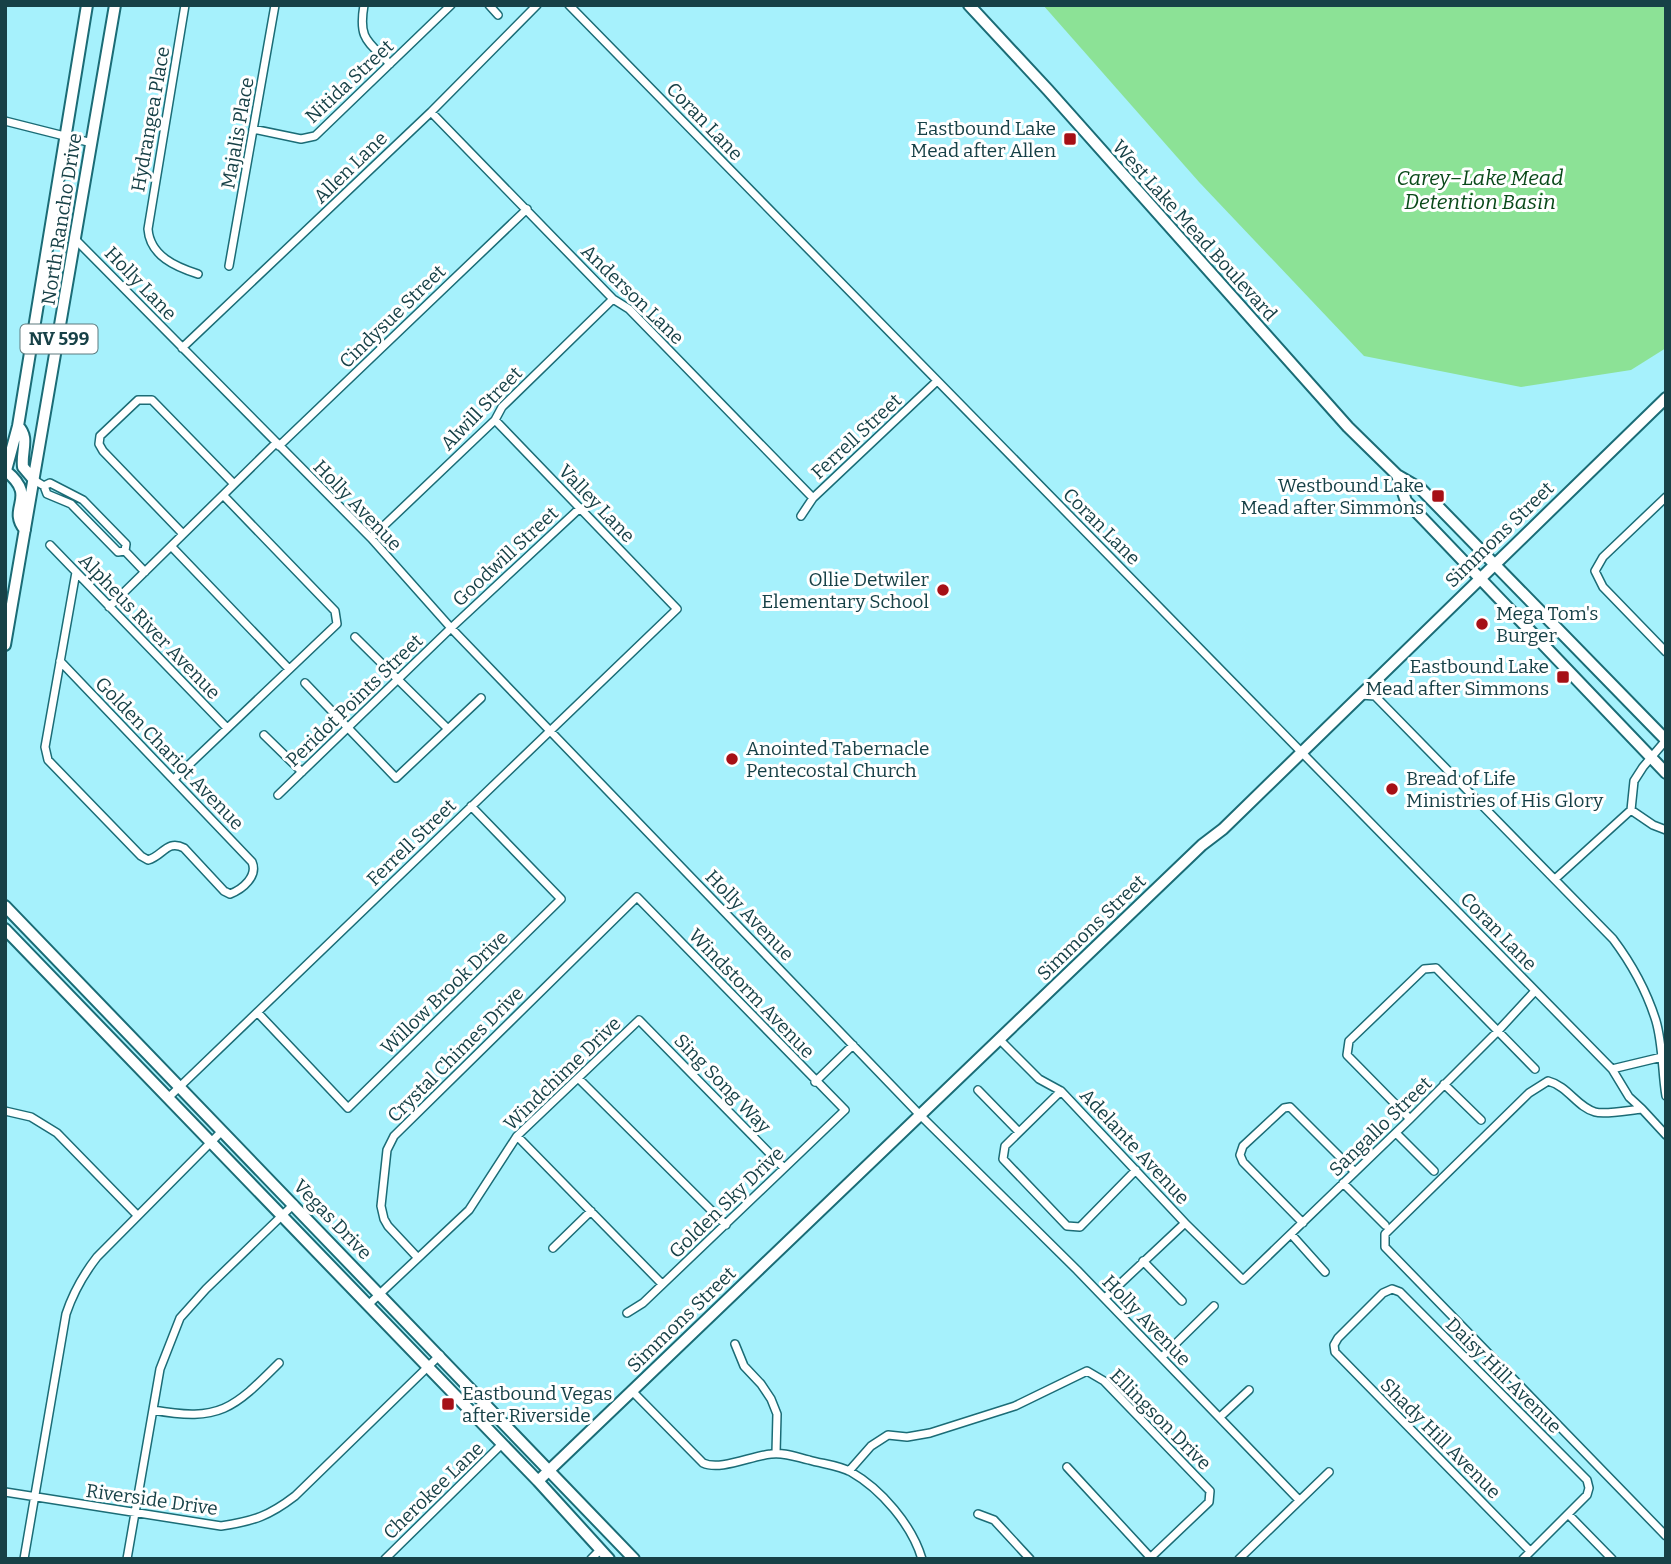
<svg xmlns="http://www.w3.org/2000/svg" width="1671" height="1564" font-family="Bitter,serif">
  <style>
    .water { fill: #8ce296 }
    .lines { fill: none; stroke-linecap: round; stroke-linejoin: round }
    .minor-casing { stroke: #1b6c76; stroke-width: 10 }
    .secondary-casing { stroke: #1b6c76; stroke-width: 14 }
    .primary-casing { stroke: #1b6c76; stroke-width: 14 }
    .minor { stroke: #fff; stroke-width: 7 }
    .secondary { stroke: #fff; stroke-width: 10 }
    .primary { stroke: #fff; stroke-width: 10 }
    .poi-dot { fill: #a61016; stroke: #fff; stroke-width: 2.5 }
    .labels { text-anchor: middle; stroke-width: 6; stroke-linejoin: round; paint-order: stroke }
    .shield { fill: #fff; stroke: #5d7a7e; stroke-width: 2 }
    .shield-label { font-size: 18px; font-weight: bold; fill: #174147 }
    .street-label { font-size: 19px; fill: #174147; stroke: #fff }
    .poi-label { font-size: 19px; fill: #174147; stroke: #fff; text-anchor: end }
    .water-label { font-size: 21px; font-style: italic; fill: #094919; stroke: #fff }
  </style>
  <rect width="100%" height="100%" fill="#a6f1fc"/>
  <!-- water -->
  <path class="water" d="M1043,5H1666V348L1631,370L1521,387L1364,356L1199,182Z"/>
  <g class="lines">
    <!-- minor casing -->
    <g class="minor-casing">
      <path id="minor" d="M185,5L148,229C150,256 176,267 198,274
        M364,5C358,40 368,41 390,64
        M489,5L498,15
        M569,5L1612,1069L1629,1097L1642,1109
        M431,112L613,299L629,309L813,498
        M5,121L92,143
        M253,129L301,139L315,136L451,5
        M76,240L371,538L451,628L920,1115L1077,1270L1299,1500
        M229,266L275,5
        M182,348L431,112L537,5
        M279,446L527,209
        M34,480L44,486L47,494L71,504L118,552L125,551L145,572
        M44,486L50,483L83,500L126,544L125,551
        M1666,497L1603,557L1595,571L1603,587L1666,652
        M801,516L813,498L937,381
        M183,534L103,451L99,444L100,436L138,400H152L234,484
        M371,538L495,420L502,407L613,299
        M50,545L227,728
        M171,546L289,669
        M109,607L276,443
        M355,637L448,729
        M60,661L252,862C258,876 243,889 230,894L224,891L184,848C167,839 163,856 148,860L141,856L48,760L45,747L76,572
        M305,683L396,778L481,698
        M1360,695L1375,696L1613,939C1631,963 1647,992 1656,1021C1663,1045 1662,1072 1666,1096
        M264,735L302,772
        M174,779L337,624L335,611L223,495
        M278,795L451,628L580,508
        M1631,810L1653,825L1666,830
        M1555,879L1631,810L1634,781L1643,767L1666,740
        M258,1013L348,1108L561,899L471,806
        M999,1039L1039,1079L1061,1091L1185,1223L1243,1280L1410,1119L1497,1032L1535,991
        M1612,1069L1662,1057
        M578,1078L726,1225
        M815,1082L853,1045
        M1444,1084L1481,1120
        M978,1090L1019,1132
        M1061,1091L1005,1146L1003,1159L1067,1226L1080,1227L1136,1170
        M168,1098L677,609L495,420
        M5,1111L31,1117L57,1133L137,1215
        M1410,1119L1347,1055L1349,1041L1424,969L1436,968L1535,1069
        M1396,1133L1434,1171
        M1666,1135L1642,1109C1630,1110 1605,1115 1595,1112C1577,1107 1568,1086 1548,1081L1529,1093L1385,1234V1247L1666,1536
        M517,1136L662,1284
        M1343,1183L1385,1225
        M1303,1223L1243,1162L1240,1155L1243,1146L1284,1108L1290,1107L1355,1172
        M1291,1234L1325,1272
        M553,1248L591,1211
        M418,1258L388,1226L384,1219L381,1206L387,1150L394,1136L637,897L845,1110L643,1303L627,1313
        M1143,1261L1182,1301
        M1105,1298L1185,1223
        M368,1305L469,1210L517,1136L639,1020L784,1168
        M735,1344L744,1366L761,1384L771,1399L777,1414L776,1453
        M1162,1357L1214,1306
        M632,1391L703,1463C720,1471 751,1456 771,1454C784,1452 796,1457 809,1460C822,1464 839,1465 851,1472C881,1489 912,1525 922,1559
        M153,1410C220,1422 233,1409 279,1363
        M1220,1417L1249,1390
        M1067,1467L1150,1557
        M849,1471L871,1446L888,1435L907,1437L930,1433L1015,1406L1087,1371L1104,1381L1210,1491L1209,1502L1149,1559
        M5,1492L221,1526C254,1521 269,1516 295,1496L440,1355
        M978,1514L994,1520L1030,1559
        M1568,1514L1612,1559
        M24,1559L66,1314C73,1293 83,1275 97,1257L222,1131
        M127,1559L160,1369L180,1318L206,1289L294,1204
        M385,1559L502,1444
        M591,1559L600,1550
        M1239,1559L1329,1472
        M1523,1559L1587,1495L1589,1488L1587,1480L1400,1292L1392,1289L1383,1293L1338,1338L1334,1345L1335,1352L1530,1551"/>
    </g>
    <!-- secondary casing -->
    <g class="secondary-casing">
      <path id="secondary" d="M5,906L634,1559
        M5,929L538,1481L609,1559
        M538,1481L1202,845L1223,829L1666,398"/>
    </g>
    <!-- primary casing -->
    <g class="primary-casing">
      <path id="primary" d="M969,5L1048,90L1348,427L1397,475L1421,489L1666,740
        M18,426C30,438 21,451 23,467L34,480
        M6,471C39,498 6,507 25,530
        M5,474L18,426L87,5
        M1397,475L1406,501L1666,773
        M5,645L115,5"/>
    </g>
    <!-- minor -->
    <use href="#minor" class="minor"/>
    <!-- secondary -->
    <use href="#secondary" class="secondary"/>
    <!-- primary -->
    <use href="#primary" class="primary"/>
  </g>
  <!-- markers -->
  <g class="poi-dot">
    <rect x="1063" y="132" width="14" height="14" rx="3.5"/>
    <rect x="1431" y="489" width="14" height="14" rx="3.5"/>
    <circle cx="943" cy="590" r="7"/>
    <circle cx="1482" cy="624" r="7"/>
    <rect x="1556" y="670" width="14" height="14" rx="3.5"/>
    <circle cx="732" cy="759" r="7"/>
    <circle cx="1392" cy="789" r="7"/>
    <rect x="441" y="1397" width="14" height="14" rx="3.5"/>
  </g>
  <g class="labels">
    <!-- shield labels -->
    <rect class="shield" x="20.5" y="324.5" width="77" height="29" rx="5"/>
    <g class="shield-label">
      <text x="59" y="345">NV 599</text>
    </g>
    <!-- street labels -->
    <g class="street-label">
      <text transform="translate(349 81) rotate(-43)" y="7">Nitida Street</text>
      <text transform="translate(150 119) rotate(-80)" y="7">Hydrangea Place</text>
      <text transform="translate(705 121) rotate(46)" y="7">Coran Lane</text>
      <text transform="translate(237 133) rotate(-80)" y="7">Majalis Place</text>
      <text transform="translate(350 167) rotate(-44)" y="7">Allen Lane</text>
      <text transform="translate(61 219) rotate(-81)" y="7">North Rancho Drive</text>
      <text transform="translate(1195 230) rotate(48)" y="7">West Lake Mead Boulevard</text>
      <text transform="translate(141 283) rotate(46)" y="7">Holly Lane</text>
      <text transform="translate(633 294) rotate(44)" y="7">Anderson Lane</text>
      <text transform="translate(392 316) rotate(-44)" y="7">Cindysue Street</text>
      <text transform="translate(481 408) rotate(-46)" y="7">Alwill Street</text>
      <text transform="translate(856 436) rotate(-43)" y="7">Ferrell Street</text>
      <text transform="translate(597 503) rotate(46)" y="7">Valley Lane</text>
      <text transform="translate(358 505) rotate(46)" y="7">Holly Avenue</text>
      <text transform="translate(1102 526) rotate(45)" y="7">Coran Lane</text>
      <text transform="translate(1499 534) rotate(-44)" y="7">Simmons Street</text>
      <text transform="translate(505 556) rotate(-43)" y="7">Goodwill Street</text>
      <text transform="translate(150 626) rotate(46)" y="7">Alpheus River Avenue</text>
      <text transform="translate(354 700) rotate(-44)" y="7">Peridot Points Street</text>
      <text transform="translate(170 753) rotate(46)" y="7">Golden Chariot Avenue</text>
      <text transform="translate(411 842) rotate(-44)" y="7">Ferrell Street</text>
      <text transform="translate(750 915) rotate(46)" y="7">Holly Avenue</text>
      <text transform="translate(1091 927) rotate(-44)" y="7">Simmons Street</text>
      <text transform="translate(1499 931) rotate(46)" y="7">Coran Lane</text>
      <text transform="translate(444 992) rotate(-44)" y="7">Willow Brook Drive</text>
      <text transform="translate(752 993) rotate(46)" y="7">Windstorm Avenue</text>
      <text transform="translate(455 1054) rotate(-45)" y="7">Crystal Chimes Drive</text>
      <text transform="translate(562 1073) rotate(-44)" y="7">Windchime Drive</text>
      <text transform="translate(723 1083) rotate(46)" y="7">Sing Song Way</text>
      <text transform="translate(1380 1126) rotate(-44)" y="7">Sangallo Street</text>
      <text transform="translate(1135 1146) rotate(47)" y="7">Adelante Avenue</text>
      <text transform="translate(726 1202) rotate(-44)" y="7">Golden Sky Drive</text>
      <text transform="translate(333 1219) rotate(46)" y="7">Vegas Drive</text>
      <text transform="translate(681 1319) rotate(-44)" y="7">Simmons Street</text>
      <text transform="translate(1147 1320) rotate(46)" y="7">Holly Avenue</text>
      <text transform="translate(1504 1375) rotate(45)" y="7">Daisy Hill Avenue</text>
      <text transform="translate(1161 1419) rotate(45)" y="7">Ellingson Drive</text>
      <text transform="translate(1441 1438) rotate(45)" y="7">Shady Hill Avenue</text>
      <text transform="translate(433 1490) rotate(-44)" y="7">Cherokee Lane</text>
      <text transform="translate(152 1499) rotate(8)" y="7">Riverside Drive</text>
    </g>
    <!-- poi labels -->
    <g class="poi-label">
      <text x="1056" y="135">Eastbound Lake<tspan x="1056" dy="22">Mead after Allen</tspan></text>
      <text x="1424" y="492">Westbound Lake<tspan x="1424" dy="22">Mead after Simmons</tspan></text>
      <text x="929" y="586">Ollie Detwiler<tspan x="929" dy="22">Elementary School</tspan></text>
      <text x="1496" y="620" text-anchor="start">Mega Tom's<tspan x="1496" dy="22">Burger</tspan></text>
      <text x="1549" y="673">Eastbound Lake<tspan x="1549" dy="22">Mead after Simmons</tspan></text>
      <text x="746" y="755" text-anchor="start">Anointed Tabernacle<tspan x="746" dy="22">Pentecostal Church</tspan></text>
      <text x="1406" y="785" text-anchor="start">Bread of Life<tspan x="1406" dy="22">Ministries of His Glory</tspan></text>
      <text x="462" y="1400" text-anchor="start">Eastbound Vegas<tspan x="462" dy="22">after Riverside</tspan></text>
    </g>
    <!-- water labels -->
    <g class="water-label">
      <text x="1480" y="185">Carey–Lake Mead<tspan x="1480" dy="24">Detention Basin</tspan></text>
    </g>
  </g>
  <!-- border -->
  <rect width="1671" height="1564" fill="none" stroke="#174147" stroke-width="14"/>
</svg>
